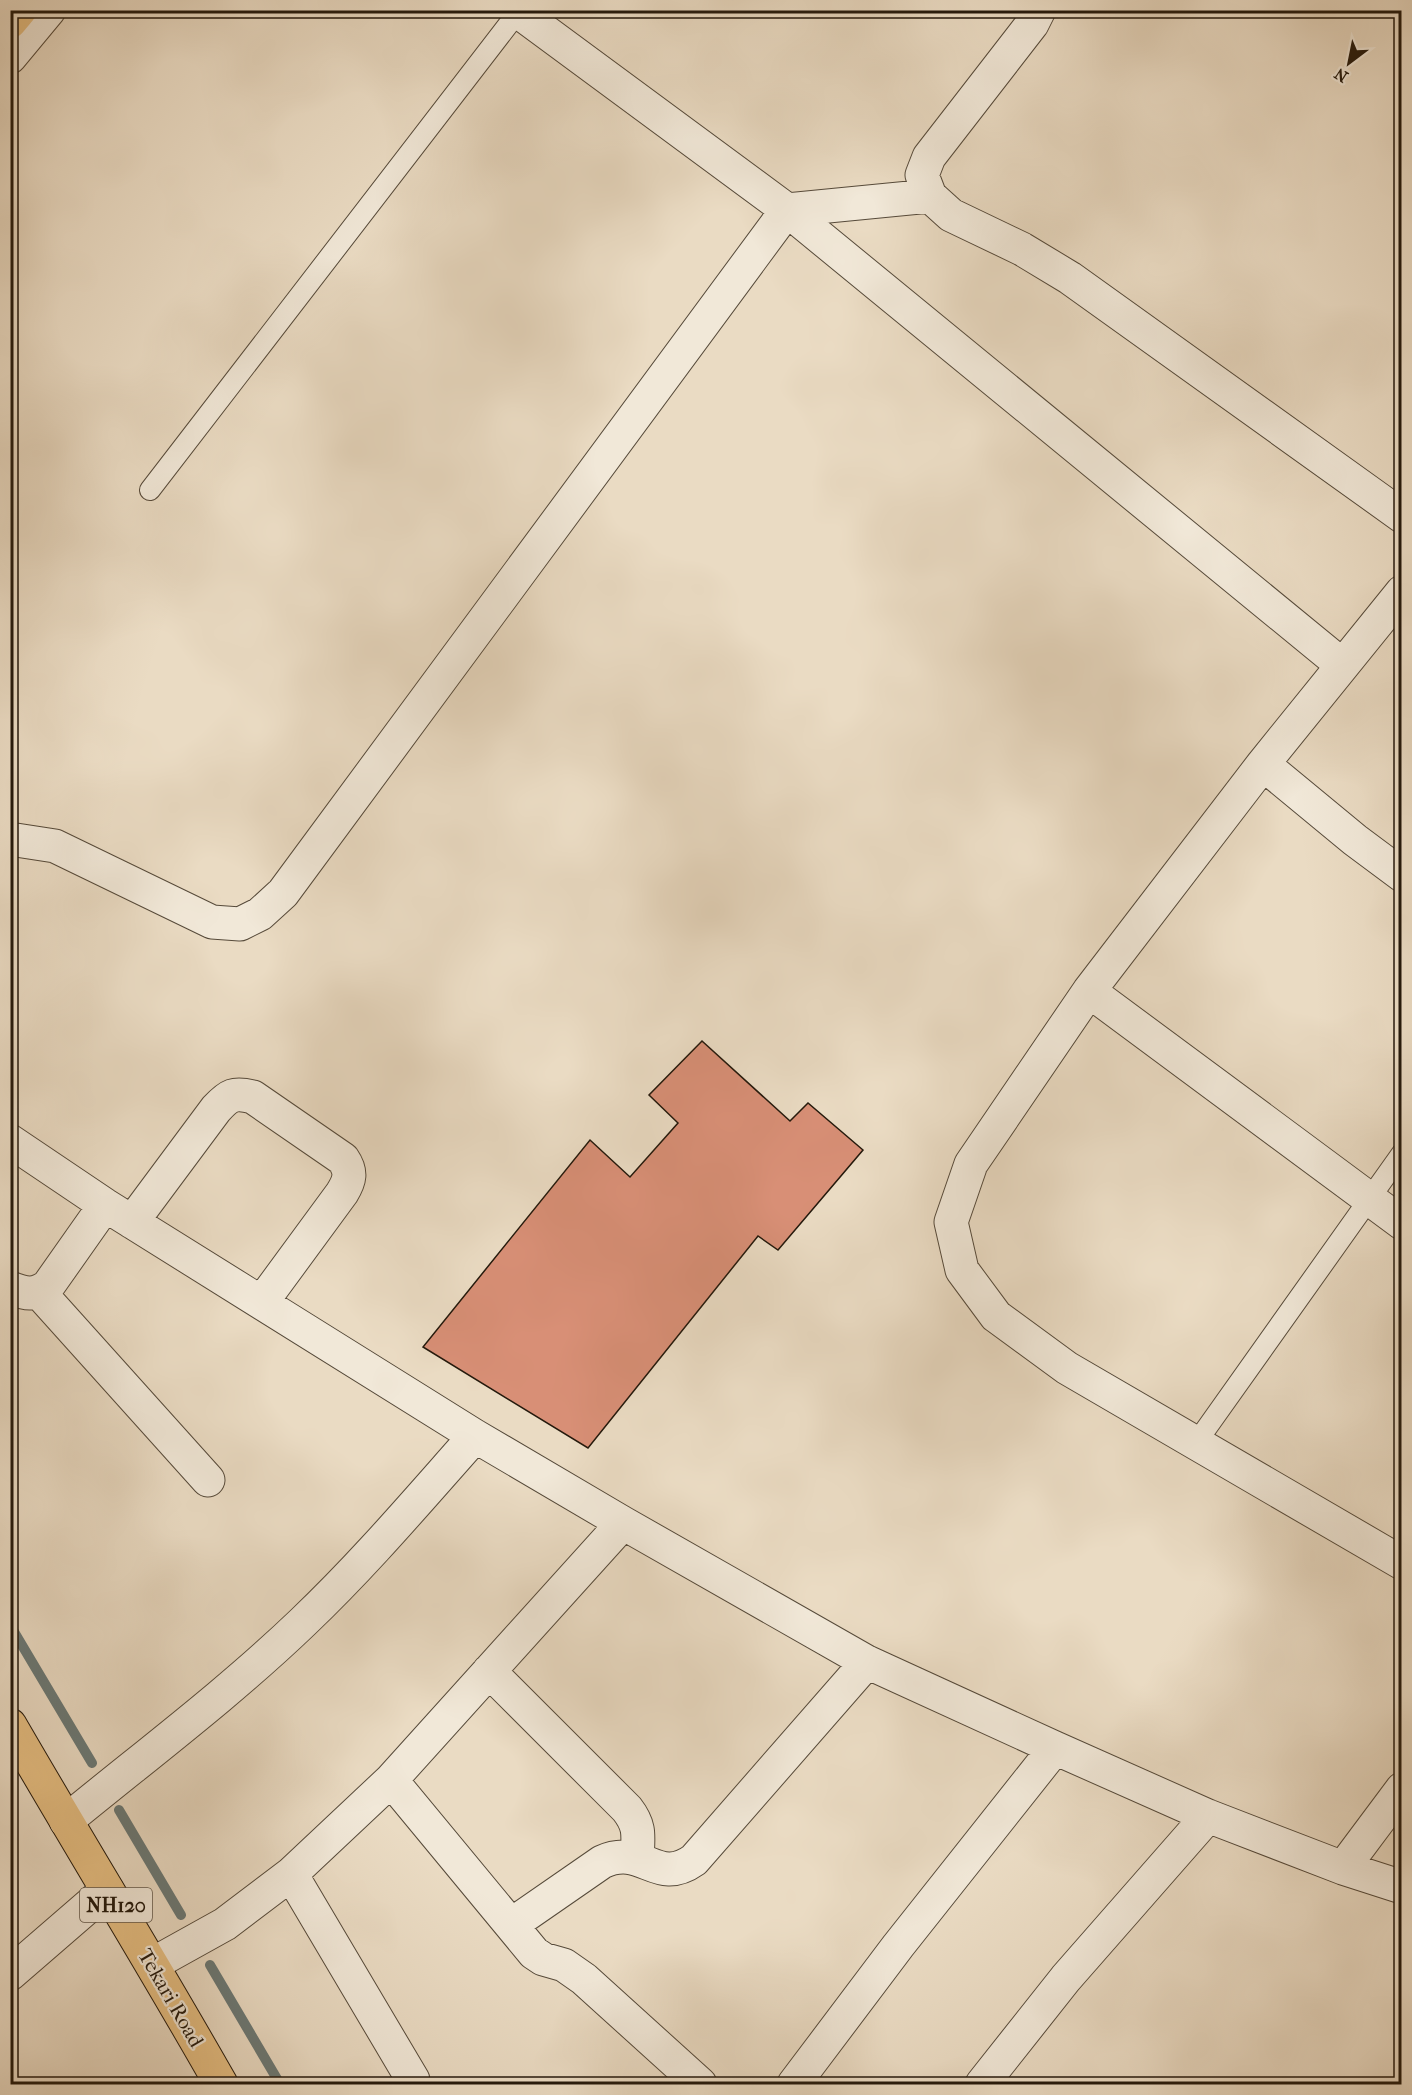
<svg xmlns="http://www.w3.org/2000/svg" width="1412" height="2095" font-family="'IM FELL French Canon',serif">
  <style>
    .lines { fill: none; stroke-linecap: round; stroke-linejoin: round }
    .stream { stroke: #6b7976; stroke-width: 10 }
    .building { fill: #d88f76; stroke: #24190c; stroke-width: 1.5 }
    .service-casing { stroke: #564a3a; stroke-width: 22 }
    .minor-casing { stroke: #564a3a; stroke-width: 35 }
    .trunk-casing { stroke: #24190c; stroke-width: 35 }
    .service { stroke: #f1e8d8; stroke-width: 20 }
    .minor { stroke: #f1e8d8; stroke-width: 33 }
    .trunk { stroke: #e5be82; stroke-width: 33 }
    .labels { text-anchor: middle; stroke-width: 4.5; stroke-linejoin: round; paint-order: stroke }
    .shield { fill: #f1e8d8; stroke: #625749; stroke-width: 1.5 }
    .shield-label { font-size: 20px; font-weight: bold; fill: #24190c }
    .street-label { font-size: 21px; fill: #24190c; stroke: #f1e8d8 }
  </style>
  <rect width="100%" height="100%" fill="#eadbc3"/>
  <filter id="stains"><feTurbulence type="fractalNoise" baseFrequency=".00333" numOctaves="4"/><feColorMatrix values="0 0 0 0 .2 0 0 0 0 .09 0 0 0 0 .02 0 0 0 .5 -.17"/></filter>
  <radialGradient id="worn" r=".72"><stop offset=".6" stop-color="#630" stop-opacity="0"/><stop offset="1" stop-color="#630" stop-opacity=".3"/></radialGradient>
  <g class="lines">
    <!-- stream -->
    <path class="stream" d="M10,1625L92,1763
      M119,1810L181,1915
      M210,1965L280,2084"/>
  </g>
  <!-- building -->
  <path class="building" d="M702,1041L790,1121L808,1103L863,1150L778,1250L758,1236L588,1448L423,1347L590,1140L630,1177L678,1123L649,1095Z"/>
  <g class="lines">
    <!-- service casing -->
    <g class="service-casing">
      <path id="service" d="M150,490L518,12
        M1196,1443L1402,1153"/>
    </g>
    <!-- minor casing -->
    <g class="minor-casing">
      <path id="minor" d="M516,10L787,210L1342,665
        M1039,10L1032,24L929,157L922,175L930,196L951,215L1022,249L1070,278L1402,516
        M10,57L49,10
        M1402,592L1263,764L1089,991L971,1164L951,1222L962,1270L996,1316L1067,1368L1402,1563
        M1263,764L1355,840L1402,875
        M10,842L16,840L55,846L212,922L240,924L260,914L283,893L787,210L930,196
        M1089,991L1402,1223
        M10,1141L105,1205L475,1436L623,1523L867,1662L1055,1748L1208,1816L1343,1868L1402,1887
        M132,1222L216,1109C229,1095 234,1092 253,1097L343,1159C352,1172 350,1180 342,1193L262,1302
        M10,1288C26,1294 34,1296 48,1286L105,1205
        M39,1292L208,1480
        M489,1671L627,1809C641,1827 638,1836 637,1859
        M391,1780L534,1953L543,1959L564,1965L584,1979L700,2084
        M66,1821C145,1756 228,1694 303,1622C364,1564 419,1499 475,1436
        M1343,1868L1402,1789
        M291,1874L413,2080
        M511,1925L602,1862C644,1843 656,1887 694,1860L867,1662
        M153,1964L225,1924L291,1874L391,1780L623,1523
        M10,1974L107,1890
        M794,2084L898,1946L1055,1748
        M982,2084L1066,1978L1208,1816"/>
    </g>
    <!-- trunk casing -->
    <g class="trunk-casing">
      <path id="trunk" d="M10,22L20,10
        M10,1725C80,1846 153,1964 221,2084"/>
    </g>
    <!-- service -->
    <use href="#service" class="service"/>
    <!-- minor -->
    <use href="#minor" class="minor"/>
    <!-- trunk -->
    <use href="#trunk" class="trunk"/>
  </g>
  <g class="labels">
    <!-- shield labels -->
    <rect class="shield" x="80" y="1888" width="72" height="34" rx="4.5"/>
    <g class="shield-label">
      <text x="116" y="1912">NH120</text>
    </g>
    <!-- street labels -->
    <g class="street-label">
      <text transform="translate(171 1998) rotate(60)" y="7">Tekari Road</text>
    </g>
  </g>
  <!-- margin -->
  <rect width="1412" height="2095" fill="none" stroke="#eadbc3" stroke-width="36"/>
  <rect x="12" y="12" width="1388" height="2071" fill="none" stroke="#24190c" stroke-width="3"/>
  <rect x="18" y="18" width="1376" height="2059" fill="none" stroke="#24190c" stroke-width="1.5"/>
  <!-- north arrow -->
  <g transform="translate(1349 63) rotate(212)" stroke="#f1e8d8" stroke-width="4.5" paint-order="stroke">
  <path d="M0-4.5L10 22L0 15L-10 22Z" fill="#24190c"/>
  <text y="-9" font-size="16" font-weight="bold" text-anchor="middle" fill="#24190c">N</text>
  </g>
  <rect width="100%" height="100%" filter="url(#stains)"/>
  <rect width="100%" height="100%" fill="url(#worn)"/>
</svg>
